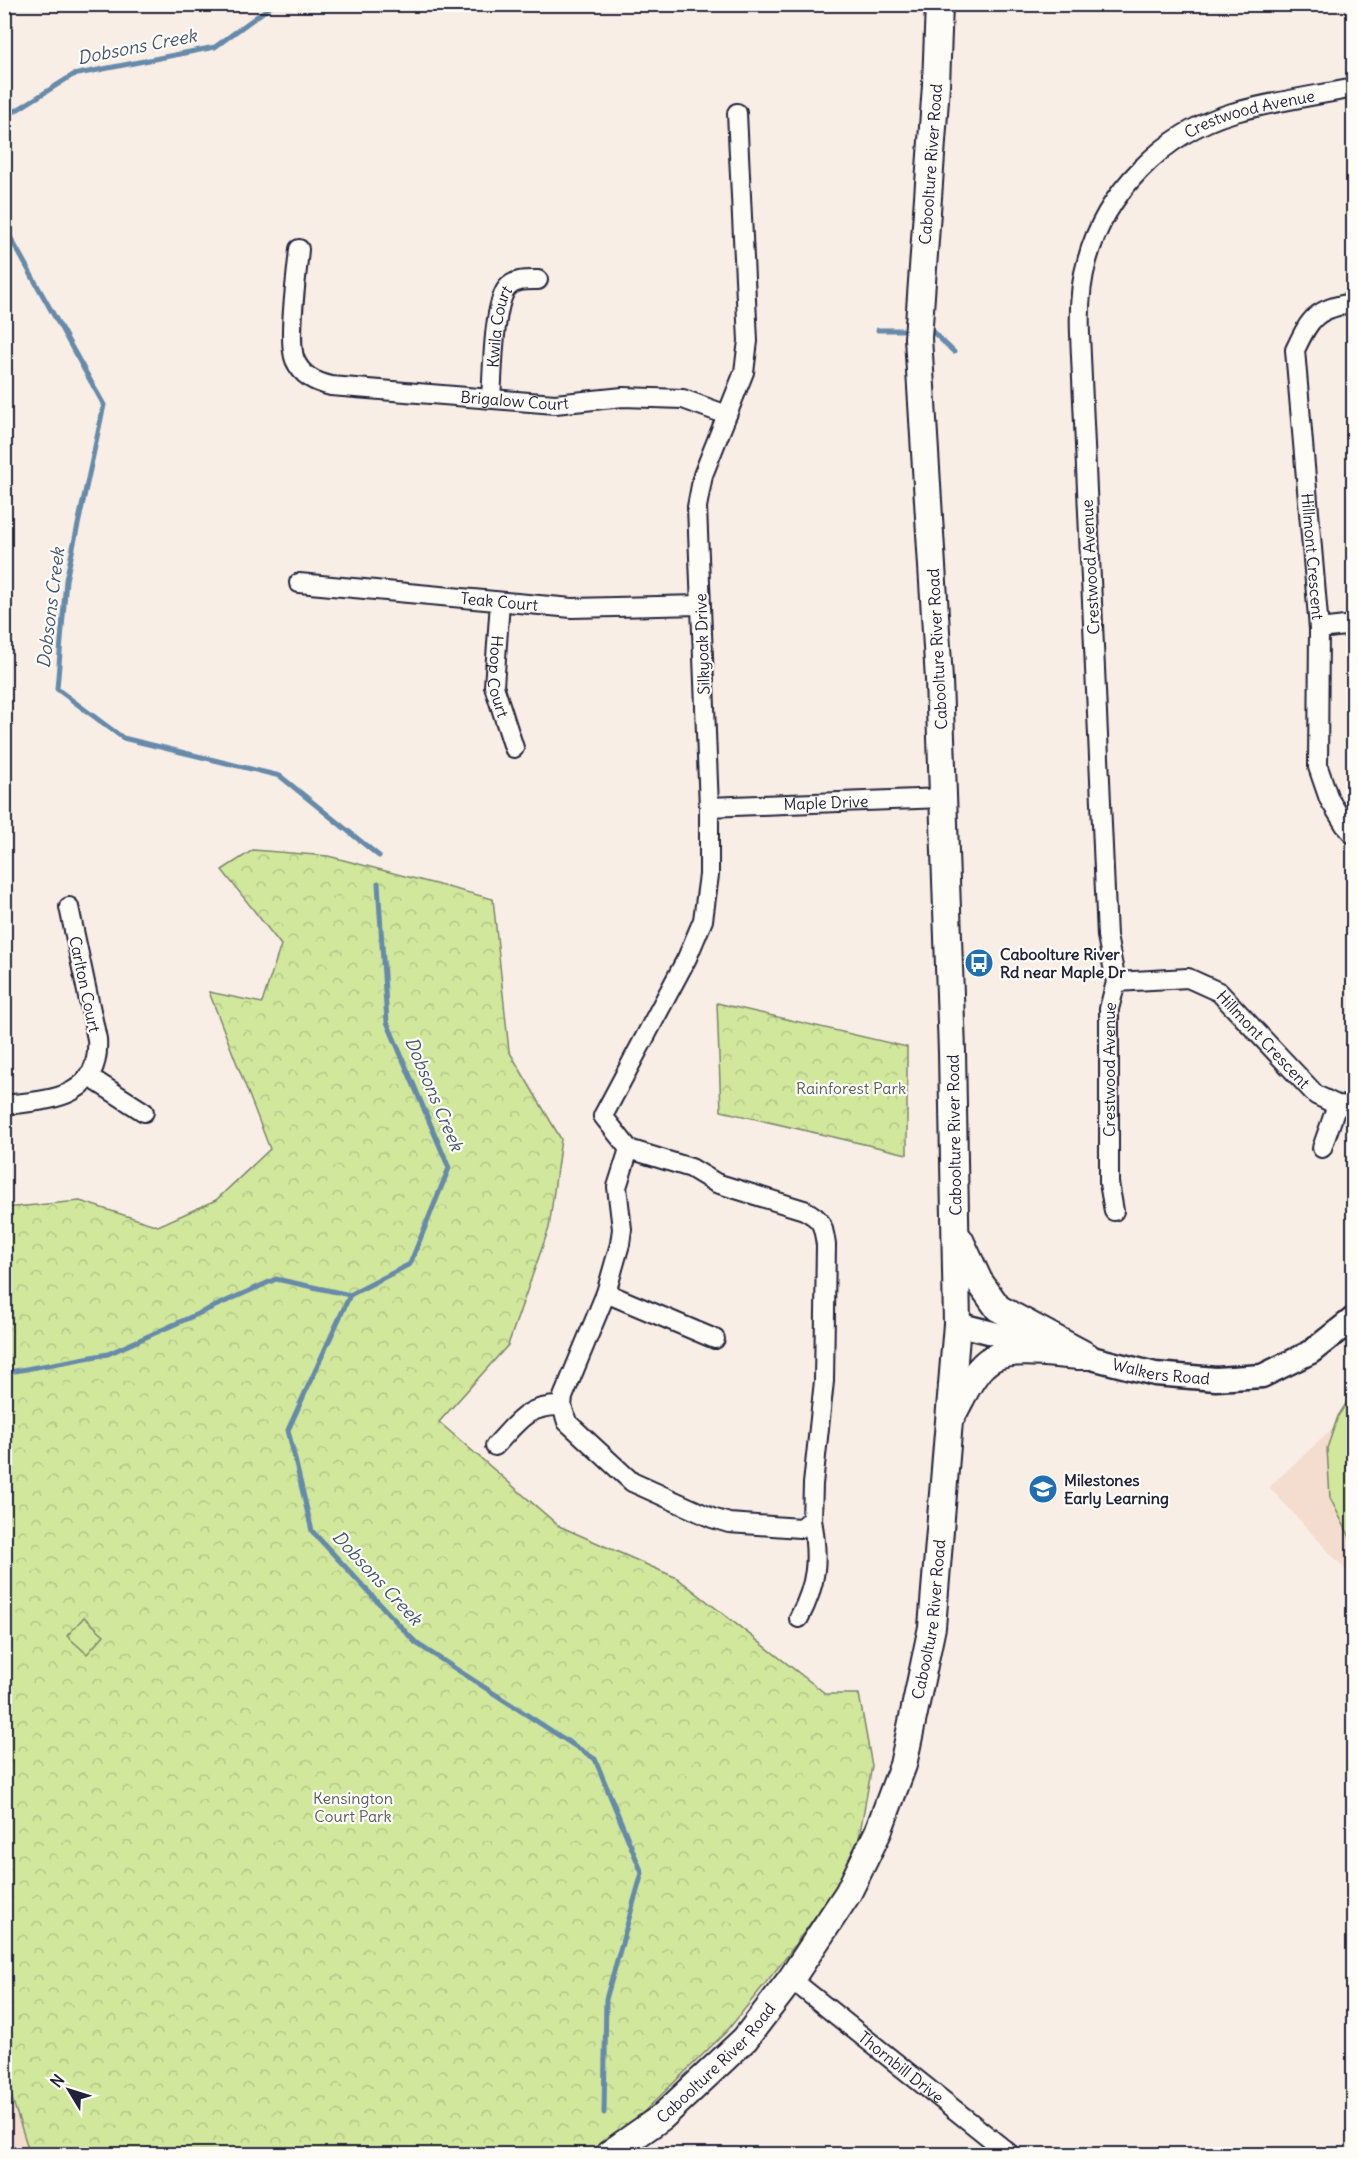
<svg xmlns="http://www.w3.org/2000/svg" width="1358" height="2159" font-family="Delius,sans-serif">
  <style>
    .built { fill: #f4ddcf }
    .park { fill: url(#park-crowns); stroke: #7a846c; stroke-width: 1.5 }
    .garden { fill: #d1e79c; stroke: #7a846c; stroke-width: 1.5 }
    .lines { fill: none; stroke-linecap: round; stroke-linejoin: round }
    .stream { stroke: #668aaa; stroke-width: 5 }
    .minor-casing { stroke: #22223b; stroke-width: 22 }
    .tertiary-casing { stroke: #22223b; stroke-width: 27 }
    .secondary-casing { stroke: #22223b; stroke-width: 30 }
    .minor { stroke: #fdfcf7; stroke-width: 18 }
    .tertiary { stroke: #fdfcf7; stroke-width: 22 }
    .secondary { stroke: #fdfcf7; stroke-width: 26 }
    .labels { text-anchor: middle; stroke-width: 4.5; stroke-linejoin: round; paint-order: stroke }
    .street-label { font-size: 16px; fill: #22223b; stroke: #fdfcf7 }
    .poi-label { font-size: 16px; font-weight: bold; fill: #22223b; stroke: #fdfcf7; text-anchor: start }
    .park-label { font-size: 16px; fill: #575d58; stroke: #fdfcf7 }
    .water-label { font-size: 18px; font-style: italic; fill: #445672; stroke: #fdfcf7 }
  </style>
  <defs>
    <pattern id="park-crowns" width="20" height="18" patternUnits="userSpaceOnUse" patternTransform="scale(1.5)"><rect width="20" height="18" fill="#d1e79c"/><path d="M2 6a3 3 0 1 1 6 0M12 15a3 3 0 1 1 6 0" fill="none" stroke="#b3c687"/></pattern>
  </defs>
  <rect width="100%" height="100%" fill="#f9eee5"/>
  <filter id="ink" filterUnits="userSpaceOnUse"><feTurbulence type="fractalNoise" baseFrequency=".0167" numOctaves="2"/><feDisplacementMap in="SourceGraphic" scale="12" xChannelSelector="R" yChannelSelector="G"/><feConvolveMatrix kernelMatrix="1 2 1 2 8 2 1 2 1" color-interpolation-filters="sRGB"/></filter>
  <g filter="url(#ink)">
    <!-- built -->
    <path class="built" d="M1353,1410V1578L1269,1487Z
      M15,2108L30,2154H5V2113Z"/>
    <!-- park -->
    <path class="park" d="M253,850L328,856L493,899L509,1051L561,1139L549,1228L508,1345L439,1422L559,1526L677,1578L826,1694H859L872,1766L855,1860L788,1955L727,2031L618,2137L591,2154H30L4,2074V1208L80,1201L158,1226L216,1200L270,1149L209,992L262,1003L281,945L222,870Z
      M717,1003L907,1047V1154L721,1111Z"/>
    <!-- garden -->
    <path class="garden" d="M1353,1393V1543L1330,1498L1327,1448L1338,1416Z
      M84,1617L104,1635L87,1654L67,1636Z"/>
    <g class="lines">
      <!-- stream -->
      <path class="stream" d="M4,118L73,75L215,47L274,4
        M4,226L104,405L66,580L57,689L123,738L280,776L379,856
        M878,330H902
        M933,332L954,352
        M378,883L387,1022L449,1168L410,1264L350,1295L288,1430L312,1531L416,1643L595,1759L642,1873L606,1999L604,2113
        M4,1373L108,1354L276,1279L350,1295"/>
      <!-- minor casing -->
      <g class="minor-casing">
        <g id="minor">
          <path id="s1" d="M299,249C297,274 287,340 295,360C302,376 315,382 331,386L555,404L623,397L683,399L727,415"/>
          <path id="s2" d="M1354,303C1316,308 1310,318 1295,350L1319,629L1318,767L1329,799L1345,825L1354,835"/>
          <path id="s3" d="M491,398C493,373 493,306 507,288C515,279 527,280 538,280"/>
          <path id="s4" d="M299,583L572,608L700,605"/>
          <path id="s5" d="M500,602L494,686L514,748"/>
          <path d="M1319,629L1354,625"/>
          <path id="s6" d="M709,807L943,798"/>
          <path id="s7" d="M1116,982L1188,978L1219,992L1316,1095L1337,1105L1354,1106"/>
          <path d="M88,1076L144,1112"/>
          <path d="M4,1105C49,1100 101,1099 97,1039L69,907"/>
          <path d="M1322,1148L1337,1105"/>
          <path d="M629,1149L603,1116L687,958L703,920L709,875V807L697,507L703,475L744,372L748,341L737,113"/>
          <path d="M629,1149L691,1168L716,1183L804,1210C823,1220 823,1225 826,1245L824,1381L813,1484L812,1520L800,1528L729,1523L712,1518L632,1482L567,1422L562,1406L563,1397L606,1293L620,1244L622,1229L617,1187Z"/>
          <path id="s8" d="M1114,1211L1109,1183V1009L1116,982L1107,936L1080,334C1079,310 1080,285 1087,261C1105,193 1164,133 1232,113C1271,102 1313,96 1354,88"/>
          <path d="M606,1293L715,1339"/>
          <path d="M495,1446C518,1422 526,1405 562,1406"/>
          <path d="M799,1618C817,1584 819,1559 812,1520"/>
          <path id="s9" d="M791,1979L1010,2154"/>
        </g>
      </g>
      <!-- tertiary casing -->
      <g class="tertiary-casing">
        <g id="tertiary">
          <path id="s10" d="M957,1324L1155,1374L1216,1379L1262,1376L1311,1352L1354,1318"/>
        </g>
      </g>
      <!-- secondary casing -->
      <g class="secondary-casing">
        <g id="secondary">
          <path d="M960,1240L979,1281L998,1308L1087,1356"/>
          <path d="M953,1414C963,1396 974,1368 993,1358C1015,1347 1057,1355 1081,1356"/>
          <path id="s11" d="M609,2154L662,2117L745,2039L791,1979L848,1893L878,1832L903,1765L932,1627L957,1324L952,1052L939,680L918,338L936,85L939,4"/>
        </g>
      </g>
      <!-- minor -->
      <use href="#minor" class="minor"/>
      <!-- tertiary -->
      <use href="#tertiary" class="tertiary"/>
      <!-- secondary -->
      <use href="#secondary" class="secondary"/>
    </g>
  </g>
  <!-- icons -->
  <defs>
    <g id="bus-disc" transform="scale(1.5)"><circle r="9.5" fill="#1f6fb2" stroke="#fdfcf7"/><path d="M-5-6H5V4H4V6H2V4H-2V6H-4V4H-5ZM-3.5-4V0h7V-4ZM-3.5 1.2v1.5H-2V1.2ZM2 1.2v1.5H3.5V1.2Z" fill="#fff"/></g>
    <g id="school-disc" transform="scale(1.5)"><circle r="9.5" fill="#1f6fb2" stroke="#fdfcf7"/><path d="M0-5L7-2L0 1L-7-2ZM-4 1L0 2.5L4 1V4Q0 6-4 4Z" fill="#fff"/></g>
  </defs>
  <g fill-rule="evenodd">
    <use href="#bus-disc" x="979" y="963"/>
    <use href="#school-disc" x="1043" y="1489"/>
  </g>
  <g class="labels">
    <!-- street labels -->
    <g class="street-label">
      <text dy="6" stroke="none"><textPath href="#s8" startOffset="1186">Crestwood Avenue</textPath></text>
      <text dy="6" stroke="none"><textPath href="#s11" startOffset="2103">Caboolture River Road</textPath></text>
      <text dy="6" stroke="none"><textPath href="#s3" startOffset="72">Kwila Court</textPath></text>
      <text dy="6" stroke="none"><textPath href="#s1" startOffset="342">Brigalow Court</textPath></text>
      <text dy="6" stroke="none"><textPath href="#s2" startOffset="288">Hillmont Crescent</textPath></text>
      <text transform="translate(1090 567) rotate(-93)" y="6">Crestwood Avenue</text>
      <text dy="6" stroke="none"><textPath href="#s4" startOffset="201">Teak Court</textPath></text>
      <text transform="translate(702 644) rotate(-92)" y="6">Silkyoak Drive</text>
      <text transform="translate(937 649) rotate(-93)" y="6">Caboolture River Road</text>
      <text dy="6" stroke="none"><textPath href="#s5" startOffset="75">Hoop Court</textPath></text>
      <text dy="6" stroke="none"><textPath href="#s6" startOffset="117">Maple Drive</textPath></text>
      <text transform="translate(85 984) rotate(78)" y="6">Carlton Court</text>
      <text dy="6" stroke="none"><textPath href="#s7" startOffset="171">Hillmont Crescent</textPath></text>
      <text dy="6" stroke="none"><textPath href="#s8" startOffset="142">Crestwood Avenue</textPath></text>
      <text transform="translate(954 1135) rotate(-91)" y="6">Caboolture River Road</text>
      <text dy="6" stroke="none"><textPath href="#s10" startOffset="210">Walkers Road</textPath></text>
      <text dy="6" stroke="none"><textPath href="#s11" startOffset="645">Caboolture River Road</textPath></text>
      <text dy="6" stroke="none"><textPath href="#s11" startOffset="141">Caboolture River Road</textPath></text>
      <text dy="6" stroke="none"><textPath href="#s9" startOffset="141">Thornbill Drive</textPath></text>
    </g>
    <!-- poi labels -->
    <g class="poi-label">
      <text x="1000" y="960">Caboolture River<tspan x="1000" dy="18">Rd near Maple Dr</tspan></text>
      <text x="1064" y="1486">Milestones<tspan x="1064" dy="18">Early Learning</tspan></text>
    </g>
    <!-- park labels -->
    <g class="park-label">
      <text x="851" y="1094">Rainforest Park</text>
      <text x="353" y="1804">Kensington<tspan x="353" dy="18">Court Park</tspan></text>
    </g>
    <!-- water labels -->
    <g class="water-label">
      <text transform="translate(137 47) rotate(-11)" y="6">Dobsons Creek</text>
      <text transform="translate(51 608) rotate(-83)" y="6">Dobsons Creek</text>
      <text transform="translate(434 1094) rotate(67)" y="6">Dobsons Creek</text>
      <text transform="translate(377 1578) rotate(47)" y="6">Dobsons Creek</text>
    </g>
  </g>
  <!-- margin -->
  <rect width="1358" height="2159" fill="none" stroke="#fdfcf7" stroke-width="24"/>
  <rect x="12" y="12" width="1334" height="2135" fill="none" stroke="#22223b" stroke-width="2" filter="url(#ink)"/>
  <!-- north arrow -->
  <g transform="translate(69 2090) rotate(308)" stroke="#fdfcf7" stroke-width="4.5" paint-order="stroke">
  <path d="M0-4.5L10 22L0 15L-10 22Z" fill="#22223b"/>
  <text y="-9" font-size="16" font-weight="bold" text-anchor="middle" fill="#22223b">N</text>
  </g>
</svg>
